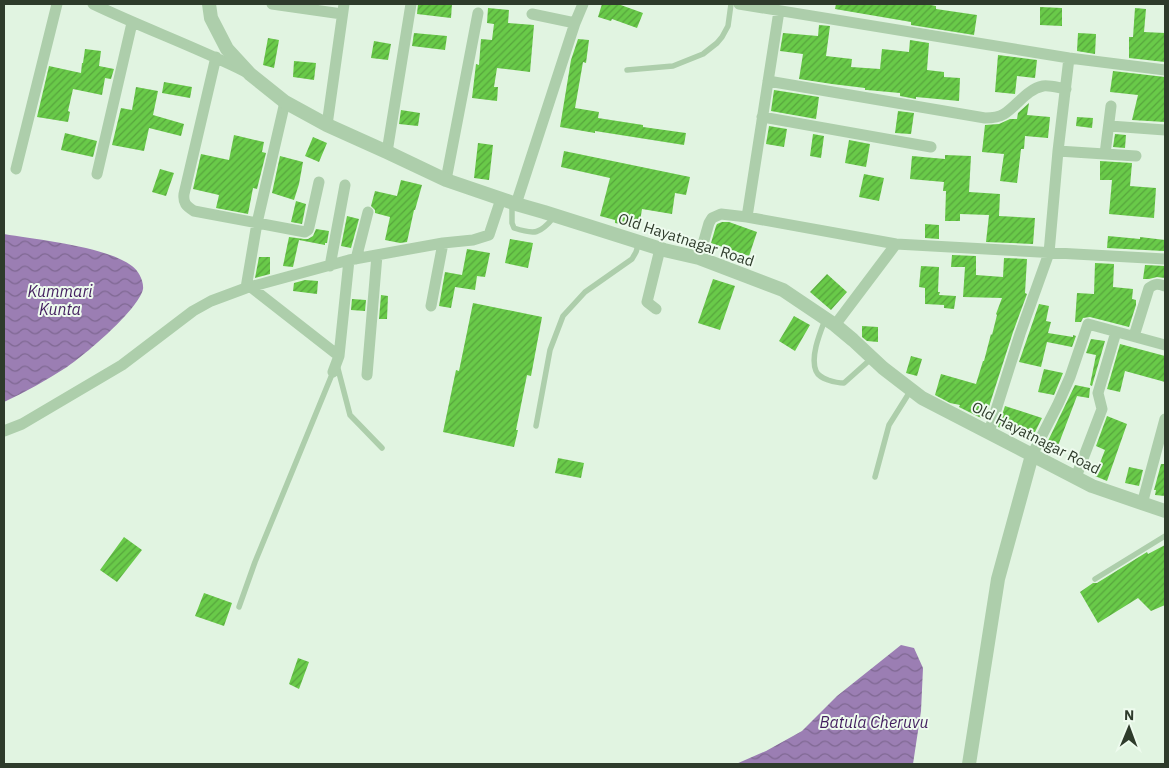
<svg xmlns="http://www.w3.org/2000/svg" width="1169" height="768" font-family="'IBM Plex Sans',sans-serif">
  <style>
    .water { fill: url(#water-waves) }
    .building { fill: url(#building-hatch) }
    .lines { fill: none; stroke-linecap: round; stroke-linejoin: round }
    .service { stroke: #adceab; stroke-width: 5.5 }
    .minor { stroke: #adceab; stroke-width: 11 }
    .tertiary { stroke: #adceab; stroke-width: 14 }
    .labels { text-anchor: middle; stroke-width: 4; stroke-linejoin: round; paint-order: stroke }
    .street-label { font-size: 15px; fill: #2e3b2b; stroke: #eefbee }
    .water-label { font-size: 16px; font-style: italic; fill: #431e5f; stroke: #eefbee }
  </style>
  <defs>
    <pattern id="water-waves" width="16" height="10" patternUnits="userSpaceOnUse" patternTransform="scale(1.25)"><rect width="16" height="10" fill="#9b7eb3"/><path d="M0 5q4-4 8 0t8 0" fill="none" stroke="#7f6892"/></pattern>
    <pattern id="building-hatch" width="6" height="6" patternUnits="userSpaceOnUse" patternTransform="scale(1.25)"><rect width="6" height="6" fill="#69ca49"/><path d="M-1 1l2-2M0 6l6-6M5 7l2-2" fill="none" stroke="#57a53d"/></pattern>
  </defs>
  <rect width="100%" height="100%" fill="#e1f4e1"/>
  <!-- water -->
  <path class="water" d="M4,234C38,240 105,246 132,266C138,270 144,281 143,289C139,309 85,355 67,367C47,380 25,392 4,402Z
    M901,645L914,648L923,668L921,711L913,764H736L766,751L802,731L837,696Z"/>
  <!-- building -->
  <path class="building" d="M418,4H452L451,18L417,14Z
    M602,4H618L643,13L637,28L612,19L611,21L598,17Z
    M836,4H925L936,6V9L977,15L974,35L911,25V22L835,9Z
    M1040,7L1062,8V26L1040,25Z
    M488,8L509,10L508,23L534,25L530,72L497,68L494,87H498L497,101L472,98L476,64L479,65L481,39L492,40L494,24L487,23Z
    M1135,8L1146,9L1144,32L1165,33V62L1129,58V37H1133Z
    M819,25L830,26L826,56L852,59L851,67L880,69L882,49L909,52L910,40L929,43L927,70L944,72V77L960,78L959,101L916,97V99L900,96V93L867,90H865V88L832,84L799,79L803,54L780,51L783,33L818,36Z
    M414,33L447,36L445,50L412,46Z
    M1078,33L1096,34L1095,54L1077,51Z
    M268,38L279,40L274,68L263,65Z
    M578,39L589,40L586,63L583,62L575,108L599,112L598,118L643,125V127L686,133L684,145L595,131V133L560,127L571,60Z
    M374,41L391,44L388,60L371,58Z
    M85,49L101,51L99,66L114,69L111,79L105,78L102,95L73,89L68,111L70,112L68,122L37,117L49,66L81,73L82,63H83Z
    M998,55L1037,60L1035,78L1017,76L1015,94L995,92Z
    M294,61L316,63L314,80L293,77Z
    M1113,71L1165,77V122L1132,120L1138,95L1110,92Z
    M164,82L192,87L190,98L162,93Z
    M136,87L158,91L153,115L184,124L181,136L149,128L144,151L112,145L121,108L132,110Z
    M774,90L819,97L816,119L771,111Z
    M1029,103L1027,115L1050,117L1048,138L1025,136L1024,149H1021L1017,183L1000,181L1004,154L982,152L985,125L999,124L1010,119H1017L1018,113Z
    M401,110L420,113L418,126L399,124Z
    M898,111L914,113L911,134L895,133Z
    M1077,117L1093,118L1092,128L1076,126Z
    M769,126L787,129L784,147L766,144Z
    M65,133L97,141L93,157L61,150Z
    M813,134L824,136L821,158L810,156Z
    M1115,134L1126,135L1125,148L1113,147Z
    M234,135L264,142L262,152L266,153L257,189L253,188L248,214L216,208L219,195L193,189L201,154L229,160Z
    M313,137L327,143L319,162L305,156Z
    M849,140L870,144L866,167L845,163Z
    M478,143L493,145L489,180L474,178Z
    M564,151L690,177L686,195L675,193L672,214L642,209L639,227L615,223V220L600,216L610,178L561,167Z
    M945,155L971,156L969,192L1000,194L999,216L1035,218L1033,244L986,242L989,215L960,214V221H945L946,191H943L944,182L910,179L912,156L945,159Z
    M280,156L303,162L299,184L294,200L272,193Z
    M1100,161L1132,163L1130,186L1156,188L1154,218L1109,214L1112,180H1100Z
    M160,169L174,173L166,196L152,192Z
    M864,174L884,178L879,201L859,197Z
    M401,180L422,185L415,210H414L407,242L400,243L385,240L390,217L375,213V210L371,206L375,191L397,196Z
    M296,201L306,204L302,224L291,222Z
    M347,216L359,219L351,248L341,246Z
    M722,222H729L757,232L749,256L711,243L716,226L717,224Z
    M925,224L939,225V239L925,238Z
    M316,229L329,231L327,243H325V245L299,240L293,267L283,266L289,237L304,239H308L313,236Z
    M1108,236L1140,239V237L1165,240L1164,251L1107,248Z
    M510,239L533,243L528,268L505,263Z
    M467,249L490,253L485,277L477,276L475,290L455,287L451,308L439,306L445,272L462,275Z
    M952,255L976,256V275L1003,277L1004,258L1027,259L1025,293L1027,294L1013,332L985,419L979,417L959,407L960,405L950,403L935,395L941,374L976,384L983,361H984L991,334L992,335L997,315L996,314L1002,298L963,297L965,267H951Z
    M259,257H270V274L255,278Z
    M1095,263L1114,264L1113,287L1133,289L1132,299L1136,300V305L1129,327L1090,317L1083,318L1081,322H1075L1077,293L1094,294Z
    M1145,265L1165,266V278L1157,277L1149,279H1143Z
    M921,266L939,267L938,292H940L939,295L956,296L954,309L944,308V305L925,304V288L919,287Z
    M827,274L847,292L831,310L810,292Z
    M713,279L735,286L720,330L698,323Z
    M305,280L318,281L317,294L293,291L294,283Z
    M381,295L388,296L387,319H379Z
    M352,299L366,300L365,311L351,310Z
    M473,303L542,317L531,376L527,375L516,430H518L514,447L443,432L456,370L459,371Z
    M1039,304L1049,306L1046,321L1051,322L1048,333L1073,337V335L1076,336L1072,347L1047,342L1041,367L1019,362Z
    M794,316L810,325L795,351L779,341Z
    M862,326L878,327V342L867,341L862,337Z
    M1091,339L1105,341L1092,386L1090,385L1096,355L1086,353Z
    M1120,344L1165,356V382L1125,371L1120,392L1107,389Z
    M911,356L922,359L917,376L906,373Z
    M1044,369L1063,373L1054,395L1038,392Z
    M1075,385L1090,388L1089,398L1077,396L1056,451L1045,447Z
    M1005,406L1042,418L1032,438L1016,433L1017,432L998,427Z
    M1107,416L1127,424L1107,481L1095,476L1105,450L1096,446Z
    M558,458L584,463L581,478L555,473Z
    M1161,464H1165V496L1155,495L1156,490H1154Z
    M1129,467L1143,470L1139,486L1125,483Z
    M124,537L142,550L117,582L100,570Z
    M1165,545V605L1151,611L1138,598L1098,623L1080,592L1093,583H1097L1147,552L1148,554Z
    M204,593L232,603L224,626L195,616Z
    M298,658L309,662L299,689L289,684Z"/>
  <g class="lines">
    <!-- service -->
    <path class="service" d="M627,70L673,66L703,54L717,43L722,37L728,26L731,4
      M512,203V223L514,228C535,235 540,234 554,217
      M825,320C820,333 810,357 816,371C818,376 823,378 828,380C834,382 838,383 844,383L872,358
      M337,365L350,415L382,448
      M536,426L550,350L563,316L585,292L632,259L636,252L639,242
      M875,477L889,425L911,390
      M1095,579L1165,536
      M239,607L255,562L333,372"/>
    <!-- minor -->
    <path class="minor" d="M93,4C143,28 196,47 246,72
      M272,4L342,14
      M739,4L1069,58L1165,70
      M532,14L575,23
      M216,57L184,194C183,203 186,206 194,211L305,232L308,230L309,227L319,182
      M768,81L985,118C991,118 999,117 1004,114C1016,107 1027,89 1043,86C1050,85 1059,88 1066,89
      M762,117L931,147
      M327,125L344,4
      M1110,126L1165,130
      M1058,151L1136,156
      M387,152L411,4
      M1105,154L1111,106
      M16,169L57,4
      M97,174L132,23
      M446,180L478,13
      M516,204L575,23L583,4
      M747,217L779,11
      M699,258L709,223L712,218L721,214L747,217L896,244L1165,259
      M356,259L368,212
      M330,266L345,185
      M246,288L257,223L285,102
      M252,288L339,356
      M431,306L443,243
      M656,309L647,302L660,249
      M835,325L896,244
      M1134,336L1149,288C1155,283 1158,284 1165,286
      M333,372L339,356L349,260
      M367,375L377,255
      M4,431L22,424L122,365L193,311L211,301L246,288L349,260L443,243L473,240L489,235L501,199
      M989,432L1020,334L1049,253L1058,151L1069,58
      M1032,455L1058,404L1070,377L1088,324L1165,345
      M1076,477L1102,409L1098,393L1116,332
      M1142,504L1165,419"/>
    <!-- tertiary -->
    <path class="tertiary" d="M209,4L211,18L227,49L250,74L285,102L327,125L387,152L446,180L516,204L544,212L664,250L699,258L783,290L835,325L853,340L883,368L922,398L1092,486L1165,511
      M969,764L998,579L1032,455"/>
  </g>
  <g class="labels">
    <!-- street labels -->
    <g class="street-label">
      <text transform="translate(686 240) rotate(18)" y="5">Old Hayatnagar Road</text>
      <text transform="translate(1036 438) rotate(27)" y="5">Old Hayatnagar Road</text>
    </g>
    <!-- water labels -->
    <g class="water-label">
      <text x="60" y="297">Kummari<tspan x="60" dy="18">Kunta</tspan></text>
      <text x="874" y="728">Batula Cheruvu</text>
    </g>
  </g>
  <!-- border -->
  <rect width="1169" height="768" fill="none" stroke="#2e3b2b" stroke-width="10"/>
  <!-- north arrow -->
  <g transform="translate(1129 728) rotate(1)" stroke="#eefbee" stroke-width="4" paint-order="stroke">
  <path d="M0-4L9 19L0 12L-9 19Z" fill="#2e3b2b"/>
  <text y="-8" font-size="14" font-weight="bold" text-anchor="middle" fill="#2e3b2b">N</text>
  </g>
</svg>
